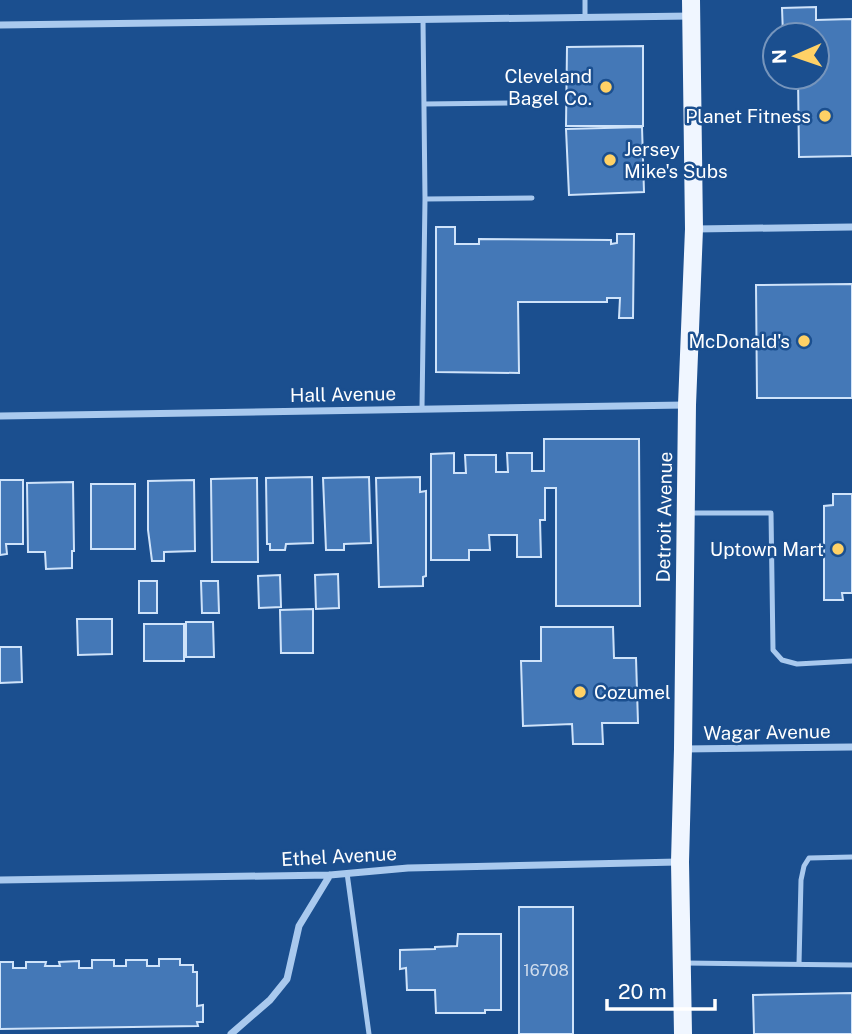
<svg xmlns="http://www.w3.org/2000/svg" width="852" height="1034" font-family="'Public Sans',sans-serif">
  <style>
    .building { fill: #4478b7; stroke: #cfe3fa; stroke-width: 2 }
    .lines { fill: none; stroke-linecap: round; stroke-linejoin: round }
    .service { stroke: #a9c9ee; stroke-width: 5 }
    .minor { stroke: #a9c9ee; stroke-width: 7 }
    .primary { stroke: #f0f6ff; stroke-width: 18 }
    .poi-dot { fill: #ffd166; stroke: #1b4f8f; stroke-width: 2.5 }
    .labels { text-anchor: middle; stroke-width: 5; stroke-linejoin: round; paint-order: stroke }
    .number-label { font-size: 16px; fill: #d0dded }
    .poi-label { font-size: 19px; fill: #fff; stroke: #1b4f8f; text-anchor: end }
    .street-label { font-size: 19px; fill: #fff; stroke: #1b4f8f }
  </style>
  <rect width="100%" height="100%" fill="#1b4f8f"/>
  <!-- building -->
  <path class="building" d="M816,7V20L852,19V156L799,157L798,77H817V35H783L782,8Z
    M643,46V126H566L567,47Z
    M642,127L644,192L569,195L566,129Z
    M436,227H455V244H479V239L611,240V244L617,243V234H634L633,318H619L620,298H607V302H518L519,373L436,372Z
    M852,284V398H757L756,285Z
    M544,439H639L640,606H556V488H545V520H540L541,557H517V535H489L490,550H469V560H431V454L454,453V473H466L465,455H496V472H508L507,453H532V471H544Z
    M312,477L313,543L286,544L285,550H270V544H267L266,478Z
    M369,477L371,543L344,544V550H326L323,478Z
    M420,477V492L426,491V576L423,577V586L379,587L376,478Z
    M257,478L258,562H212L211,479Z
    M0,480H23V544H6L7,554L0,555Z
    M194,480L195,551L164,552V561H152L148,530V481Z
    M73,482L74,551H72V568L46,569L45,552H28L27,483Z
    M91,484H135V549H91Z
    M833,494H852V593H842L843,600H824V506L833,505Z
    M338,574L339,608L316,609L315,575Z
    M280,575L281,607L259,608L258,576Z
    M139,581H157V613H139Z
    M201,581H218L219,613H202Z
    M313,609V653H281L280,610Z
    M77,619H112V654L78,655Z
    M186,622H213L214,657H186Z
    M144,624H184V661H144Z
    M541,627H613L614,658H636L638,723H602L603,744H573L572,724L523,726L521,661H541Z
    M0,647H21L22,682L0,683Z
    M519,907H573V1034H519Z
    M458,934H501V1010H485V1013H436L435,990H407L406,968L400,969V950L435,949V947L457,946Z
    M159,959H180V965H193V972H197V1006L203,1005V1022H197L198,1026L0,1029V962H13V968H26V962H46L45,966H60L59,962L79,961V968H92V960H114V966H126V960H147V966H159Z
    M852,993V1034H754L753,995Z"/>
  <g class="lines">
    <!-- service -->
    <path class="service" d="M585,17V0
      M423,20L425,199L532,198
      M424,104L522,103
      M422,408L425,199
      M690,513H771L773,650L782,660L797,664L852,661
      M347,873L369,1034
      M685,963L852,965
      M799,964L801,880L804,866L809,858L852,857"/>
    <!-- minor -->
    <path class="minor" d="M0,25L691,16
      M695,229L852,227
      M0,416L685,405
      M684,749L852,747
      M0,880L330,875L408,868L678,862
      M231,1034L270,1000L287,979L299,926L330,875"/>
    <!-- primary -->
    <path class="primary" d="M683,1034L680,862L683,749L687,405L694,229L691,0"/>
  </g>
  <!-- markers -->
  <g class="poi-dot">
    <circle cx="606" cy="87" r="7"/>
    <circle cx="825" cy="116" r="7"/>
    <circle cx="610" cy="160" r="7"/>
    <circle cx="804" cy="341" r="7"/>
    <circle cx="838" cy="549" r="7"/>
    <circle cx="580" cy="692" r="7"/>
  </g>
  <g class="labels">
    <!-- number labels -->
    <g class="number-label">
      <text x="546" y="976">16708</text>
    </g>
    <!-- poi labels -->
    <g class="poi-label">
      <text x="592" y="83">Cleveland<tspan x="592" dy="22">Bagel Co.</tspan></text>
      <text x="811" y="123">Planet Fitness</text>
      <text x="624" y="156" text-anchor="start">Jersey<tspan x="624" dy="22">Mike's Subs</tspan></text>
      <text x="790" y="348">McDonald's</text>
      <text x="824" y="556">Uptown Mart</text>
      <text x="594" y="699" text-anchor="start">Cozumel</text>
    </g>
    <!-- street labels -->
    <g class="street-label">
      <text transform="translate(343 394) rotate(-1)" y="7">Hall Avenue</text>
      <text transform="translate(664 517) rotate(-89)" y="7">Detroit Avenue</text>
      <text transform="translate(767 732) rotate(-1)" y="7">Wagar Avenue</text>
      <text transform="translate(339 856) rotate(-3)" y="7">Ethel Avenue</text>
    </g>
  </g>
  <!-- north arrow -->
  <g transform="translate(796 56) rotate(268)"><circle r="33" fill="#1b4f8f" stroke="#7695bc" stroke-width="2"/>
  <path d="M0-5L12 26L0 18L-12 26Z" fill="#ffd166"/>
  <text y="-10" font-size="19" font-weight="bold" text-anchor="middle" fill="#ffffff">N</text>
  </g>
  <!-- scale -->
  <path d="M607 999v10h108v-10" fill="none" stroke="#ffffff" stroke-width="3.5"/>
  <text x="618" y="999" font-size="21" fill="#ffffff" stroke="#1b4f8f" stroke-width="5" paint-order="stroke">20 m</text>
</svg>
